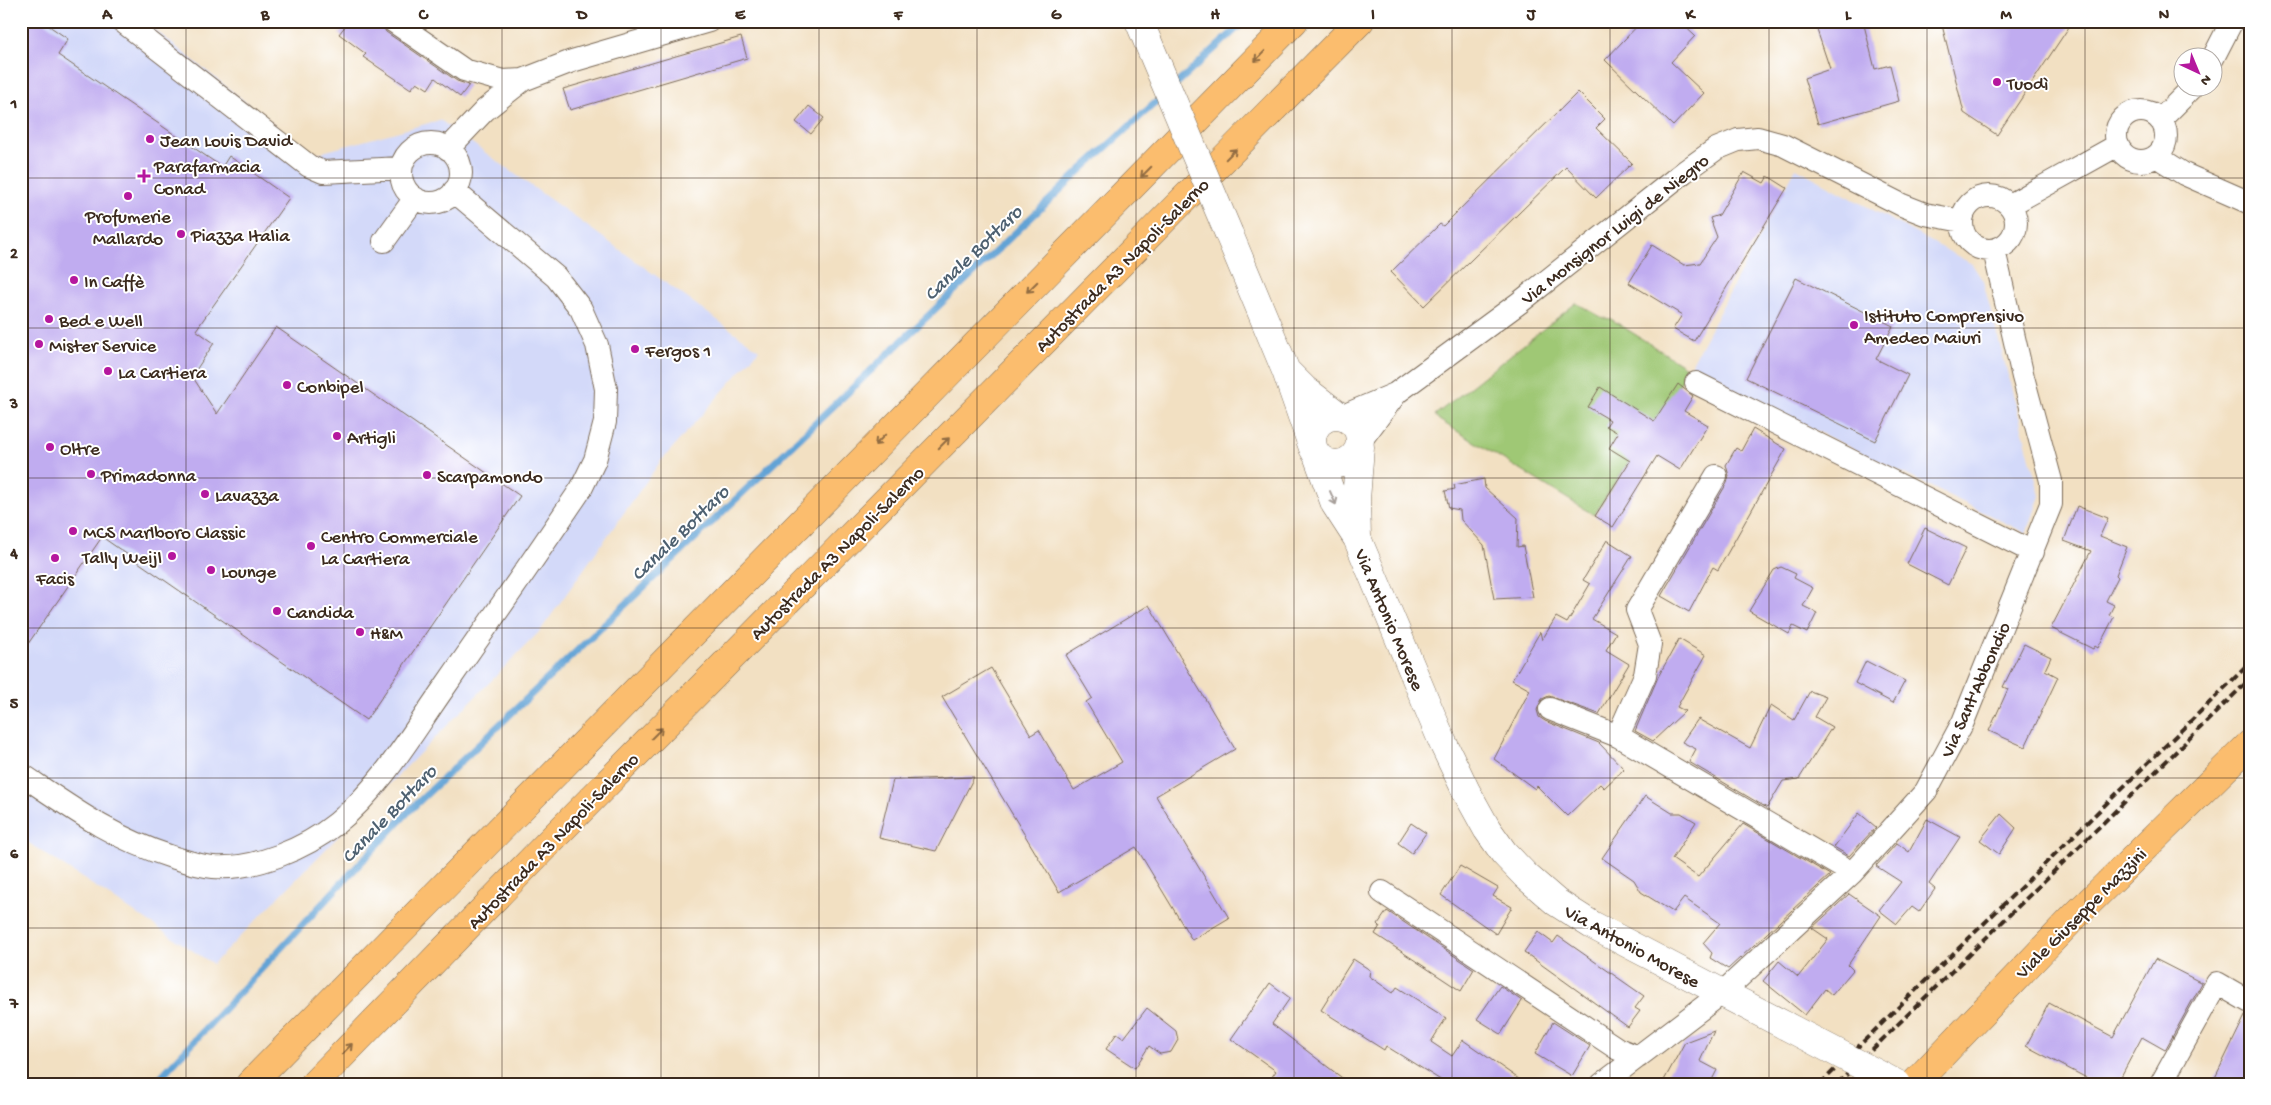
<svg xmlns="http://www.w3.org/2000/svg" width="2271" height="1105" font-family="'Gochi Hand',sans-serif">
  <style>
    .built { fill: #d3d9f9 }
    .grass { fill: #9fc874; stroke: #6d7949 }
    .lines { fill: none; stroke-linecap: round; stroke-linejoin: round }
    .stream { stroke: #62a3d5; stroke-width: 7 }
    .building { fill: #c0acf0 }
    .minor-casing { stroke: #7b6a57; stroke-width: 24 }
    .tertiary-casing { stroke: #7b6a57; stroke-width: 29 }
    .primary-casing { stroke: #7b6a57; stroke-width: 29 }
    .motorway-casing { stroke: #7b6a57; stroke-width: 29 }
    .minor { stroke: #fff; stroke-width: 22 }
    .tertiary { stroke: #fff; stroke-width: 28 }
    .primary { stroke: #fbbd6e; stroke-width: 28 }
    .motorway { stroke: #fbbd6e; stroke-width: 28 }
    .rail { stroke: #3b2a1e; stroke-width: 4; stroke-dasharray: 8 4; stroke-linecap: butt }
    .tertiary-bridge-casing { stroke: #7b6a57; stroke-width: 29; stroke-linecap: butt }
    .tertiary-bridge { stroke: #fff; stroke-width: 28 }
    .oneway { stroke: #916c42 }
    .oneway2 { stroke: #a79f9a }
    .grid { fill: none; stroke: #3b2a1e; stroke-width: 1; stroke-opacity: 0.55 }
    .poi-dot { fill: #b5179e; stroke: #fff; stroke-width: 2 }
    .labels { text-anchor: middle; stroke-width: 4; stroke-linejoin: round; paint-order: stroke }
    .poi-label { font-size: 19px; fill: #3b2a1e; stroke: #fff; text-anchor: start }
    .street-label { font-size: 19px; fill: #3b2a1e; stroke: #fff }
    .water-label { font-size: 20px; font-style: italic; fill: #4d6070; stroke: #fff }
    .neatline { fill: none; stroke: #3b2a1e; stroke-width: 2 }
    .grid-label { font-size: 16px; text-anchor: middle; font-weight: bold; fill: #3b2a1e }
  </style>
  <rect width="100%" height="100%" fill="#fff"/>
  <filter id="ink" filterUnits="userSpaceOnUse"><feTurbulence type="fractalNoise" baseFrequency=".02" numOctaves="2"/><feDisplacementMap in="SourceGraphic" scale="10" xChannelSelector="R" yChannelSelector="G"/><feConvolveMatrix kernelMatrix="1 2 1 2 8 2 1 2 1" color-interpolation-filters="sRGB"/></filter>
  <filter id="wash" filterUnits="userSpaceOnUse"><feTurbulence type="fractalNoise" baseFrequency=".0096" numOctaves="4" result="noise"/><feDisplacementMap in="SourceGraphic" scale="20" xChannelSelector="R" yChannelSelector="G"/><feGaussianBlur stdDeviation="1.12" result="paint"/><feColorMatrix in="noise" values="0 0 0 0 0 0 0 0 0 0 0 0 0 0 0 0 0 1.4 0 .05"/><feComposite in="paint" operator="in"/></filter>
  <g filter="url(#wash)">
    <rect width="100%" height="100%" fill="#f2e0c2"/>
    <!-- built -->
    <path class="built" d="M21,21H144L312,155L440,120L759,350L660,462L540,631L213,964L21,838Z
      M1796,168L1972,264L1983,281L2040,496L2026,533L1689,369Z"/>
    <!-- grass -->
    <path class="grass" d="M1576,303L1603,318L1611,319L1689,369L1594,515L1439,420L1435,415Z"/>
    <g class="lines">
      <!-- stream -->
      <path class="stream" d="M1173,87L1245,21
        M154,1084L408,812L1081,170L1165,94"/>
    </g>
    <g id="blocks">
      <!-- building -->
      <path class="building" d="M21,21H42L68,39L58,55L222,167L229,156L289,198L196,330L214,343L192,376L217,414L276,327L520,496L366,720L102,537L21,654Z
        M349,21H380L386,32L457,81L469,85L460,97L435,78L428,89L417,82L411,89L363,57L366,54L339,34Z
        M1642,21H1679L1695,36L1671,62L1704,93L1673,126L1605,60Z
        M1814,21H1863L1875,69L1890,65L1899,101L1818,124L1804,78L1830,69Z
        M1941,21H2073L1997,135L1964,113Z
        M741,37L747,58L570,110L563,89Z
        M1578,92L1605,119L1596,128L1632,163L1596,198L1566,167L1424,306L1391,272L1440,224L1443,226Z
        M809,106L824,118L811,134L796,122Z
        M1744,172L1764,183L1768,176L1787,188L1694,341L1673,329L1682,315L1629,283L1652,245L1684,265L1700,263L1717,237L1710,218L1719,215Z
        M1796,278L1893,326L1876,359L1908,375L1875,441L1746,378Z
        M1678,384L1693,396L1684,411L1708,425L1680,470L1657,456L1613,527L1595,516L1630,461L1609,448L1618,433L1606,426L1610,420L1588,407L1600,387L1654,421Z
        M1753,429L1786,449L1718,570L1713,567L1689,612L1661,596L1727,483L1729,476L1726,465L1736,448L1741,451Z
        M1484,479L1485,488L1518,518L1517,547L1523,546L1533,597L1494,599L1484,545L1461,520L1460,510L1449,508L1445,491L1455,489L1454,485Z
        M2077,506L2108,518L2100,536L2127,547L2116,575L2118,577L2106,601L2114,605L2109,615L2114,617L2098,648L2095,646L2093,649L2051,628L2091,551L2064,541Z
        M1925,528L1966,548L1948,585L1907,564Z
        M1607,540L1632,556L1592,619L1616,633L1606,650L1629,664L1599,714L1549,696L1542,699L1537,710L1539,717L1545,721L1599,743L1624,769L1604,788L1600,784L1567,816L1537,786L1535,789L1494,759L1530,690L1512,680L1540,632L1542,640L1556,617L1567,623L1590,584L1583,580Z
        M1781,567L1796,574L1794,578L1813,588L1803,606L1817,613L1807,633L1793,626L1789,634L1749,611L1774,570Z
        M1149,605L1235,749L1156,796L1229,918L1192,940L1136,847L1059,892L942,697L991,668L1031,735L1039,730L1074,790L1122,762L1086,702L1092,698L1066,655Z
        M1679,639L1706,655L1677,707L1685,711L1653,741L1635,731L1658,677Z
        M2024,644L2051,657L2045,670L2058,677L2025,747L1989,731L2008,689L2003,687Z
        M1866,661L1905,681L1893,703L1855,683Z
        M1810,691L1826,697L1815,717L1832,727L1799,779L1783,781L1767,808L1689,762L1696,749L1682,742L1698,719L1750,748L1771,705L1794,720Z
        M974,777L936,851L879,838L893,780Z
        M1645,796L1672,813H1681L1696,822L1672,859L1698,877L1743,824L1830,875L1728,969L1710,958L1712,953L1703,943L1720,923L1684,898L1673,912L1641,892L1634,880L1602,858Z
        M1859,813L1876,827L1849,856L1834,847Z
        M2001,814L2016,828L1999,854L1980,840Z
        M1927,819L1960,837L1929,884L1935,889L1919,912L1912,907L1897,924L1879,910L1901,882L1876,866L1897,843L1909,852Z
        M1411,823L1426,833L1412,853L1398,843Z
        M1460,866L1498,888L1493,896L1512,907L1496,934L1441,895Z
        M1849,894L1881,916L1848,965L1853,970L1832,995L1825,989L1805,1015L1763,981L1779,961L1798,977L1828,939L1812,928Z
        M1387,911L1474,969L1461,991L1375,934L1380,926L1378,924Z
        M1538,932L1553,943L1558,936L1644,996L1635,1008L1640,1011L1628,1027L1524,952Z
        M1353,959L1370,970L1369,976L1393,993L1397,987L1446,1018L1431,1042L1452,1056L1463,1040L1526,1084H1447L1386,1046L1384,1050L1321,1010Z
        M2155,959L2202,983L2165,1050L2142,1037L2117,1084H2098L2026,1046L2049,1003L2113,1037Z
        M1270,983L1290,998L1272,1024L1350,1084H1267L1276,1071L1231,1039Z
        M1500,986L1522,1001L1501,1034L1477,1019Z
        M1147,1008L1176,1031L1178,1040L1171,1052L1160,1054L1149,1046L1135,1068L1106,1049L1117,1033L1124,1038Z
        M2246,1014L2250,1015V1084H2212Z
        M1553,1022L1590,1046L1572,1076L1535,1054Z
        M1714,1031L1700,1061L1717,1070L1710,1084H1662L1685,1042Z"/>
    </g>
  </g>
  <g filter="url(#ink)">
    <use href="#blocks" fill-opacity="0" stroke="#7b6a57" stroke-width="1"/>
    <g class="lines">
      <!-- minor casing -->
      <g class="minor-casing">
        <path id="minor" d="M122,21L309,166L323,172L401,168
          M393,21L464,70L503,81L523,80L572,61L709,21
          M2213,58L2232,21
          M2116 136a25 25 0 1 1 50 0a25 25 0 1 1-50 0Z
          M2160,120L2192,88
          M401 173a30 30 0 1 1 60 0a30 30 0 1 1-60 0Z
          M448,149L485,110L523,80
          M2156,156L2184,174L2250,203
          M1962 223a27 27 0 1 1 54 0a27 27 0 1 1-54 0Z
          M2010,205L2118,145
          M384,241L415,198
          M1696,383L2033,552
          M1343,416L1395,394L1519,303L1684,172L1716,149L1738,140L1758,138L1783,145L1902,205L1925,214L1962,221
          M1361,440L1395,395
          M1716,476L1637,610L1650,644L1645,675L1618,736L1852,873
          M1550,709L1618,736
          M21,774C73,809 112,838 172,857C185,861 199,866 213,867C254,870 305,849 337,823C381,787 411,735 444,688C490,622 536,556 581,489L595,460L605,422L606,389L597,345L581,309L556,277L454,191
          M1382,892L1618,1049L1638,1057
          M1602,1084L1722,993L1852,873L1926,791L1963,722L2051,504V481L2023,377L1994,250
          M2161,1084L2217,983L2250,1002"/>
      </g>
      <!-- tertiary casing -->
      <g class="tertiary-casing">
        <path id="tertiary" d="M1229,234L1286,371L1313,448
          M1286,371L1304,389L1338,415
          M1312 440a24 24 0 1 1 48 0a24 24 0 1 1-48 0Z
          M1317,455L1335,504L1357,538L1443,743L1466,791L1487,829L1504,853L1526,876L1556,902L1592,925L1786,1026
          M1357,537L1356,500L1360,447"/>
      </g>
      <!-- primary casing -->
      <g class="primary-casing">
        <path id="primary" d="M1914,1084L2076,915L2250,744"/>
      </g>
      <!-- motorway casing -->
      <g class="motorway-casing">
        <path id="motorway" d="M250,1084L1294,21
          M314,1084L556,835L1360,21"/>
      </g>
      <!-- minor -->
      <use href="#minor" class="minor"/>
      <!-- tertiary -->
      <use href="#tertiary" class="tertiary"/>
      <!-- primary -->
      <use href="#primary" class="primary"/>
      <!-- motorway -->
      <use href="#motorway" class="motorway"/>
      <!-- rail -->
      <path class="rail" d="M1820,1084L2250,663
        M1837,1084L2250,679"/>
      <!-- tertiary-bridge casing -->
      <g class="tertiary-bridge-casing">
        <path id="tertiary-bridge" d="M1139,21L1229,234
          M1786,1026L1897,1084"/>
      </g>
      <!-- tertiary-bridge -->
      <use href="#tertiary-bridge" class="tertiary-bridge"/>
    </g>
    <!-- one-way arrows -->
    <defs><path id="oneway-shaft" d="M-6 0H5M1.5-3L5.5 0L1.5 3" fill="none" stroke-width="1.6" stroke-linecap="round" stroke-linejoin="round" transform="scale(1.25)"/></defs>
    <g class="oneway">
      <use href="#oneway-shaft" transform="translate(1260 56) rotate(134)"/>
      <use href="#oneway-shaft" transform="translate(1231 154) rotate(-45)"/>
      <use href="#oneway-shaft" transform="translate(1146 172) rotate(135)"/>
      <use href="#oneway-shaft" transform="translate(1032 287) rotate(135)"/>
      <use href="#oneway-shaft" transform="translate(880 440) rotate(134)"/>
      <use href="#oneway-shaft" transform="translate(944 443) rotate(-45)"/>
      <use href="#oneway-shaft" transform="translate(657 733) rotate(-45)"/>
      <use href="#oneway-shaft" transform="translate(347 1049) rotate(-46)"/>
    </g>
    <use class="oneway2" href="#oneway-shaft" transform="translate(1333 498) rotate(66)"/>
  </g>
  <!-- grid -->
  <path class="grid" d="M186,21V1084M344,21V1084M502,21V1084M661,21V1084M819,21V1084M977,21V1084M1136,21V1084M1294,21V1084M1452,21V1084M1610,21V1084M1769,21V1084M1927,21V1084M2085,21V1084M21,178H2250M21,328H2250M21,478H2250M21,628H2250M21,778H2250M21,928H2250"/>
  <!-- markers -->
  <g class="poi-dot">
    <circle cx="1997" cy="82" r="5"/>
    <circle cx="150" cy="139" r="5"/>
    <path d="M141.5 168.5h5v5h5v5h-5v5h-5v-5h-5v-5h5z"/>
    <circle cx="128" cy="196" r="5"/>
    <circle cx="181" cy="234" r="5"/>
    <circle cx="74" cy="280" r="5"/>
    <circle cx="49" cy="319" r="5"/>
    <circle cx="1854" cy="325" r="5"/>
    <circle cx="39" cy="344" r="5"/>
    <circle cx="635" cy="349" r="5"/>
    <circle cx="108" cy="371" r="5"/>
    <circle cx="287" cy="385" r="5"/>
    <circle cx="337" cy="436" r="5"/>
    <circle cx="50" cy="447" r="5"/>
    <circle cx="91" cy="474" r="5"/>
    <circle cx="427" cy="475" r="5"/>
    <circle cx="205" cy="494" r="5"/>
    <circle cx="73" cy="531" r="5"/>
    <circle cx="311" cy="546" r="5"/>
    <circle cx="172" cy="556" r="5"/>
    <circle cx="55" cy="558" r="5"/>
    <circle cx="211" cy="570" r="5"/>
    <circle cx="277" cy="611" r="5"/>
    <circle cx="360" cy="632" r="5"/>
  </g>
  <g class="labels">
    <!-- poi labels -->
    <g class="poi-label">
      <text x="2007" y="89">Tuodì</text>
      <text x="160" y="146">Jean Louis David</text>
      <text x="154" y="172">Parafarmacia<tspan x="154" dy="22">Conad</tspan></text>
      <text x="128" y="222" text-anchor="middle">Profumerie<tspan x="128" dy="22">Mallardo</tspan></text>
      <text x="191" y="241">Piazza Italia</text>
      <text x="84" y="287">In Caffè</text>
      <text x="1864" y="321">Istituto Comprensivo<tspan x="1864" dy="22">Amedeo Maiuri</tspan></text>
      <text x="59" y="326">Bed e Well</text>
      <text x="49" y="351">Mister Service</text>
      <text x="645" y="356">Fergos 1</text>
      <text x="118" y="378">La Cartiera</text>
      <text x="297" y="392">Conbipel</text>
      <text x="347" y="443">Artigli</text>
      <text x="60" y="454">Oltre</text>
      <text x="101" y="481">Primadonna</text>
      <text x="437" y="482">Scarpamondo</text>
      <text x="215" y="501">Lavazza</text>
      <text x="83" y="538">MCS Marlboro Classic</text>
      <text x="321" y="542">Centro Commerciale<tspan x="321" dy="22">La Cartiera</tspan></text>
      <text x="162" y="563" text-anchor="end">Tally Weijl</text>
      <text x="221" y="577">Lounge</text>
      <text x="55" y="584" text-anchor="middle">Facis</text>
      <text x="287" y="618">Candida</text>
      <text x="370" y="639">H&amp;M</text>
    </g>
    <!-- street labels -->
    <g class="street-label">
      <text transform="translate(1614 228) rotate(-38)" y="7">Via Monsignor Luigi de Niegro</text>
      <text transform="translate(1121 264) rotate(-45)" y="7">Autostrada A3 Napoli-Salerno</text>
      <text transform="translate(836 552) rotate(-45)" y="7">Autostrada A3 Napoli-Salerno</text>
      <text transform="translate(1391 619) rotate(67)" y="7">Via Antonio Morese</text>
      <text transform="translate(1974 689) rotate(-66)" y="7">Via Sant'Abbondio</text>
      <text transform="translate(552 840) rotate(-46)" y="7">Autostrada A3 Napoli-Salerno</text>
      <text transform="translate(2080 912) rotate(-45)" y="7">Viale Giuseppe Mazzini</text>
      <text transform="translate(1633 945) rotate(29)" y="7">Via Antonio Morese</text>
    </g>
    <!-- water labels -->
    <g class="water-label">
      <text transform="translate(972 252) rotate(-44)" y="7">Canale Bottaro</text>
      <text transform="translate(679 532) rotate(-44)" y="7">Canale Bottaro</text>
      <text transform="translate(388 813) rotate(-46)" y="7">Canale Bottaro</text>
    </g>
  </g>
  <!-- margin -->
  <rect width="2271" height="1105" fill="none" stroke="#fff" stroke-width="55"/>
  <!-- north arrow -->
  <g transform="translate(2198 72) rotate(136)"><circle r="24" fill="#ffffff" stroke="#b1aaa5"/>
  <path d="M0-4L9 19L0 12L-9 19Z" fill="#b5179e"/>
  <text y="-8" font-size="14" font-weight="bold" text-anchor="middle" fill="#3b2a1e">N</text>
  </g>
  <rect x="28" y="28" width="2216" height="1050" class="neatline"/>
  <g class="grid-label">
    <text x="107" y="19">A</text>
    <text x="265" y="19">B</text>
    <text x="423" y="19">C</text>
    <text x="582" y="19">D</text>
    <text x="740" y="19">E</text>
    <text x="898" y="19">F</text>
    <text x="1056" y="19">G</text>
    <text x="1215" y="19">H</text>
    <text x="1373" y="19">I</text>
    <text x="1531" y="19">J</text>
    <text x="1690" y="19">K</text>
    <text x="1848" y="19">L</text>
    <text x="2006" y="19">M</text>
    <text x="2164" y="19">N</text>
    <text x="14" y="108">1</text>
    <text x="14" y="258">2</text>
    <text x="14" y="408">3</text>
    <text x="14" y="558">4</text>
    <text x="14" y="708">5</text>
    <text x="14" y="858">6</text>
    <text x="14" y="1008">7</text>
  </g>
</svg>
